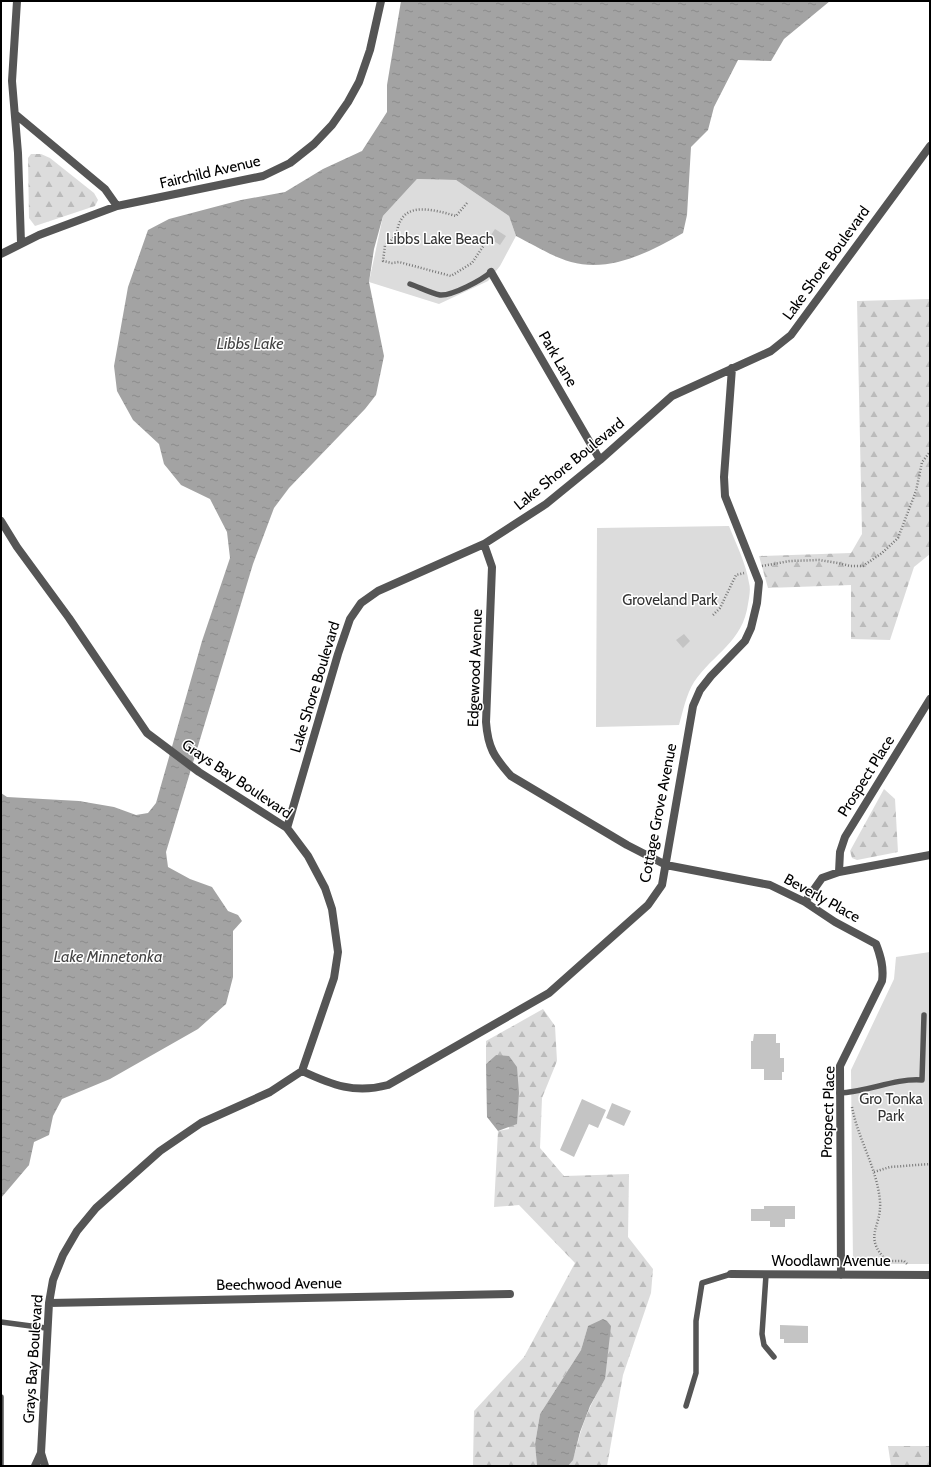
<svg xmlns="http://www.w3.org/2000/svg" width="931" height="1467" font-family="Cabin,sans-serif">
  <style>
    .forest { fill: url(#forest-firs) }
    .park { fill: #dcdcdc }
    .water { fill: url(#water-ripples) }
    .building { fill: #c4c4c4 }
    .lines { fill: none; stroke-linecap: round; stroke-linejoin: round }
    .path { stroke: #777; stroke-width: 2.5; stroke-dasharray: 1 2; stroke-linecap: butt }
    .service { stroke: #555; stroke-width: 5.5 }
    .minor { stroke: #555; stroke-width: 8 }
    .labels { text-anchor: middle; stroke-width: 3; stroke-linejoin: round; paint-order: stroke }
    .street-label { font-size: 15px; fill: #000; stroke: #fff }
    .park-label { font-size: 15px; fill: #333; stroke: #fff }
    .water-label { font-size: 16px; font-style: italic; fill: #444; stroke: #fff }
  </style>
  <defs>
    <pattern id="forest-firs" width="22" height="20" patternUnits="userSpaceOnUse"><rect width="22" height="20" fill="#dcdcdc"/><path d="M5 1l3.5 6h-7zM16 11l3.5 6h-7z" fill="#bbb"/></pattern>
    <pattern id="water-ripples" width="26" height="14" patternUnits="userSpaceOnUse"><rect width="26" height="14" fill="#a3a3a3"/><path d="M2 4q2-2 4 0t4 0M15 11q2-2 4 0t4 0" fill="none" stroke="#8b8b8b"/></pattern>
  </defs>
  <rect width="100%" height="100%" fill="#fff"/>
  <!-- forest -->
  <path class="forest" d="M31,154H41L50,158L94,193L98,200L95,206L35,226L29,218L28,158Z
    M930,299V554L914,567L890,640L851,639V585L768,588L759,556L851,553L862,534L857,301Z
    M884,789L895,799L898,852L857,860L852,858L850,851Z
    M543,1009L555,1026L557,1061L542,1098L540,1148L564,1176L629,1174L628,1237L653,1269L651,1293L623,1375L607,1466H568C576,1456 577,1443 581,1431C587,1412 595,1396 605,1379L588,1326L581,1350L540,1414L535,1444L537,1466H473L474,1411L524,1357L575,1263L519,1205L494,1207L498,1131L509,1129L496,1055L486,1064V1041Z
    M888,1446H930V1466H891Z"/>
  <!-- park -->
  <path class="park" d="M417,179L456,180L509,216L516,236L500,266L488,281L439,304L369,282L383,216Z
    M729,526C736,544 746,563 749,583C751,589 749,598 748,604C743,642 713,654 694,682C686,695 683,711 679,725L596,727L597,528Z
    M930,952V1264H853L851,1070L894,979L896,957Z"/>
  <!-- water -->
  <path class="water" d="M401,1H830L784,39L771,61L738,60L714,107L708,130L691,147L687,215L683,233C650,252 610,273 571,262C553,257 532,244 516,236L509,216L456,180L417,179L383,216L374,249L369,282L384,356L376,395L365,409L289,488L274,508L253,564L166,852L168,867L190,879L212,887L228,911L238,915L242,921L233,931V977L226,1004L198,1029L110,1079L62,1099L53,1116L49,1135L34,1142L29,1165L1,1198V793L7,797L79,801L114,807L136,815L148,813L156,803L202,641L230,558L227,532L210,499L181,485L164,464L159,444L133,420L117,391L114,366L128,287L148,230L169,219L241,200L285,192L323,169L362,151L387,112V85Z
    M496,1055L509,1056L517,1067L519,1093L517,1124L498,1131L487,1117L486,1064Z
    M603,1319L607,1321L611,1326L605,1379L590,1406L580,1432L573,1460L568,1466H537L535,1444L540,1414L581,1350L588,1326Z"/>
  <!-- building -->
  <path class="building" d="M495,229L506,236L500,245L489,238Z
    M684,634L690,641L683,648L676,640Z
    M754,1034H776V1043H780V1058H784V1072H782V1080H764V1069H751V1041H753Z
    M582,1099L606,1110L598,1128L589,1124L574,1157L560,1150Z
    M612,1103L631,1111L624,1126L606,1118Z
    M764,1206H795V1219H785V1227H770V1221H751V1209H764Z
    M780,1325L808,1326V1343H784V1339H780Z"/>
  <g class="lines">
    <!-- path -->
    <path class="path" d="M467,203L456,216C442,212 414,203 403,217C393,230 403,233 385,245L383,261L392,263L399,262L451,276L472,263L484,245
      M762,566L790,561L819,560L838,563L850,566H863L882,553L898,538L916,491L922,462L930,452
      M713,615L720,608L736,575L744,573
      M852,1107C858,1139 877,1168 880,1201C882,1228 862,1236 887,1261H904L908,1265
      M874,1172L890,1167L930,1164"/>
    <!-- service -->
    <path class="service" d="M410,284C419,287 430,293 440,295C452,296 482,280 491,272
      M839,1093C868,1092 894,1078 922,1080L924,1015
      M766,1275L762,1334L764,1345L774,1357
      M1,1322L46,1328
      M1,1397V1466
      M686,1406L696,1373V1321L702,1283L731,1274"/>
    <!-- minor -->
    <path class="minor" d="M17,1L12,81L18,153L21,243
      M15,114L105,189L117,206
      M1,254L39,235L117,206L263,176L290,163L314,144L332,125L348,102L359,82L370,50L381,1
      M491,272L600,460
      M1,521L17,547L69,618L147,733L199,772L287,828L308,856L325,888L332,909L338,952L334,978L302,1071L270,1092L201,1123L160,1151L96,1208L77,1231L63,1255L53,1280L49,1303L41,1453L45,1466
      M484,544L492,567L486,722C488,748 494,757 511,776L627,845L666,865L770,885L805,902L835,922L876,944C881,957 884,968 882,981L840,1066L841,1275
      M287,828L338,654L350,619L361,603L378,591L484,544L546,504L600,460L672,396L771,351L791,335L930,146
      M839,872L840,852L845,837L930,699
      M805,902L822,878L839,872L930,855
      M302,1071C332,1085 355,1094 388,1085L549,993L648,905L662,885L693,706L700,690L711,676L745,641L751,628L757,603L759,582L725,496L724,477L732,368
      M731,1274L930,1275
      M49,1303L510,1294
      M35,1466L41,1453"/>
  </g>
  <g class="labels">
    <!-- street labels -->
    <g class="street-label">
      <text transform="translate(210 172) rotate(-13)" y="5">Fairchild Avenue</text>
      <text transform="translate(826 263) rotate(-54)" y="5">Lake Shore Boulevard</text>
      <text transform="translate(558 359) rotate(60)" y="5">Park Lane</text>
      <text transform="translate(569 464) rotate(-39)" y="5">Lake Shore Boulevard</text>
      <text transform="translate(475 668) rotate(-88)" y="5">Edgewood Avenue</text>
      <text transform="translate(315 687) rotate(-73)" y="5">Lake Shore Boulevard</text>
      <text transform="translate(866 776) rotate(-58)" y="5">Prospect Place</text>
      <text transform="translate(237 779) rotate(34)" y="5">Grays Bay Boulevard</text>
      <text transform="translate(658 813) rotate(-79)" y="5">Cottage Grove Avenue</text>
      <text transform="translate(822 898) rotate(29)" y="5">Beverly Place</text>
      <text transform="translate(828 1112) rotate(-88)" y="5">Prospect Place</text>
      <text x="831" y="1266">Woodlawn Avenue</text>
      <text transform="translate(279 1284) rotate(-1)" y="5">Beechwood Avenue</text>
      <text transform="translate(33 1359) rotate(-86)" y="5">Grays Bay Boulevard</text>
    </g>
    <!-- park labels -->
    <g class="park-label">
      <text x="440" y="244">Libbs Lake Beach</text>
      <text x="670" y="605">Groveland Park</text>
      <text x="891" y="1104">Gro Tonka<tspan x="891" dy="17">Park</tspan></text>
    </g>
    <!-- water labels -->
    <g class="water-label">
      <text x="250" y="349">Libbs Lake</text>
      <text x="108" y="962">Lake Minnetonka</text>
    </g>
  </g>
  <!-- border -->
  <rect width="931" height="1467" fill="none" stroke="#000000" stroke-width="4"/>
</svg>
